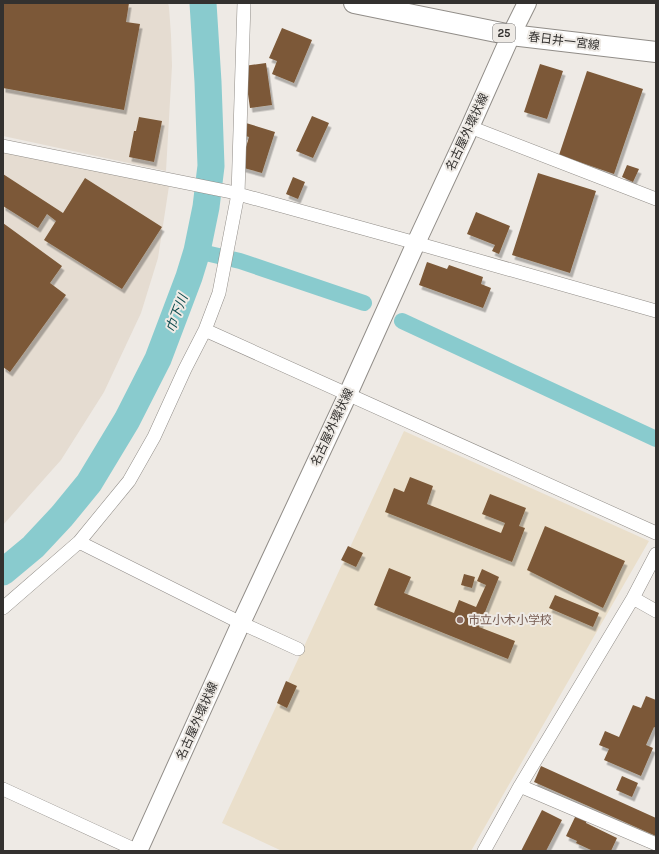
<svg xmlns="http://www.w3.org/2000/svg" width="659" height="854" font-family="Karla,'Noto Sans JP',sans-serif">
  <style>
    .built { fill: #e5dcd1 }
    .education { fill: #eadfcb }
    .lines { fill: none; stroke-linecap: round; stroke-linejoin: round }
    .canal { stroke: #89cbce; stroke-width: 16 }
    .river { stroke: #89cbce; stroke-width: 27 }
    .building { fill: #7c5937; filter: url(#shadow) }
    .street-casing { stroke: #918d88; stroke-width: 14 }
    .secondary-casing { stroke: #918d88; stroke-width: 20 }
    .primary-casing { stroke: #918d88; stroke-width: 22 }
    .street { stroke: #fff; stroke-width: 13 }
    .secondary { stroke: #fff; stroke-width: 18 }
    .primary { stroke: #fff; stroke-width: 20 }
    .education-dot { fill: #8d6e63; stroke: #eeeae5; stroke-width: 1.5 }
    .labels { text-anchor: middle; stroke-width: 4; stroke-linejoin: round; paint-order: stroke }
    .shield { fill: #eeeae5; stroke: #6b6866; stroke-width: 1 }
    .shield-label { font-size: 11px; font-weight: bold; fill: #33312f }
    .street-label { font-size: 12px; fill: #33312f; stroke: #eeeae5 }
    .education-label { font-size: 12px; fill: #785e54; stroke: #eeeae5; text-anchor: start }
    .water-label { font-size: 13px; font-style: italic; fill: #0c4a4c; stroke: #eeeae5 }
  </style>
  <defs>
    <filter id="shadow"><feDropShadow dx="2.5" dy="4.5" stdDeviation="0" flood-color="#0004"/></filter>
  </defs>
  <rect width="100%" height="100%" fill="#eeeae5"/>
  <!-- built -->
  <path class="built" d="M3,3H168L169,7L171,35L172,66L166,171L3,136Z
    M3,152L169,186L158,258L141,313L104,392L61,460L3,525Z"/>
  <!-- education -->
  <path class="education" d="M404,431L649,541L558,699L471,851H282L222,823Z"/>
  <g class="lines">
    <!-- canal -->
    <path class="canal" d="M197,251L240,261L364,303
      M402,321L656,439"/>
    <!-- river -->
    <path class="river" d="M3,572L33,547L62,516L89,483L127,420L158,359L189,277L197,251L206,207L211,166L208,82L203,3"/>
  </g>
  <!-- building -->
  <path class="building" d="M3,3H129L126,22L140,24L124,110L3,88Z
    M282,28L312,40L294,83L272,74L277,61L269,58Z
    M266,63L272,105L250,108L244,66Z
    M540,64L563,71L547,119L524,112Z
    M587,71L643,89L614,174L559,155Z
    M312,116L329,123L313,158L296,151Z
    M139,117L162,121L154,162L129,157L134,131H136Z
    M246,123L275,132L262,173L240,167L249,137L242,135Z
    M627,165L639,169L633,182L622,177Z
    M538,173L596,191L570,273L512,255Z
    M3,174L63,213L85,178L162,227L122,289L44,240L56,221L47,214L38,228L3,206Z
    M293,177L305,182L298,199L286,194Z
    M476,212L510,226L499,254L492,251L495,245L467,234Z
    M3,223L62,266L50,283L66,295L10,372L3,367Z
    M427,262L447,269L449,265L483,277L481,284L491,288L483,308L419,285Z
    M410,477L433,486L427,504L501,533L505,523L482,514L490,494L526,508L519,526L525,528L512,562L385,512L394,488L404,492Z
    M545,526L625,561L603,608L527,570Z
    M348,546L363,553L356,567L341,560Z
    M389,568L411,577L404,593L454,613L459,600L476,607L486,585L477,581L482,569L499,577L479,627L515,641L508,659L374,605Z
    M464,574L475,577L472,588L461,585Z
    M555,595L599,613L593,627L549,608Z
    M286,681L297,686L287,708L277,703Z
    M646,696L656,700V728L654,727L646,745L653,748L641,776L604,760L609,749L599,745L605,731L619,737L633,705L641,708Z
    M541,766L656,818V836L534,782Z
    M622,776L638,783L632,797L616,790Z
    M542,810L562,820L546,851H521Z
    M576,815L587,820L586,823L617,838L611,851H593L576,843L577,841L566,836Z"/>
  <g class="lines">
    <!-- street casing -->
    <g class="street-casing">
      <path id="street" d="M470,127L656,199
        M3,146L231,192L416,243L656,311
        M205,330L656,533
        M79,542L241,623L298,649
        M633,598L656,611
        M3,608L79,542L129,481L154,437L185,369L205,330L219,293L238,194L244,3
        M520,786L656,844
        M3,789L138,851
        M484,851L520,786L633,598L656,554"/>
    </g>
    <!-- secondary casing -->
    <g class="secondary-casing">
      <path id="secondary" d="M138,851L241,623L348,394L416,243L470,127L511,35L527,3"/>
    </g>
    <!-- primary casing -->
    <g class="primary-casing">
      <path id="primary" d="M354,3L511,35L656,52"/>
    </g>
    <!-- street -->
    <use href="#street" class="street"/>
    <!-- secondary -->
    <use href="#secondary" class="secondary"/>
    <!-- primary -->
    <use href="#primary" class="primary"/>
  </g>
  <!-- markers -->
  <circle class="education-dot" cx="460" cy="620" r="4"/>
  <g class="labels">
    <!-- shield labels -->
    <rect class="shield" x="493" y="24" width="22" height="18" rx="3"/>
    <g class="shield-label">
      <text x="504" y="37">25</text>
    </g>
    <!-- street labels -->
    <g class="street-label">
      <text transform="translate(564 41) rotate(7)" y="4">春日井一宮線</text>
      <text transform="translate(467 132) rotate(-65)" y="4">名古屋外環状線</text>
      <text transform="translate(332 427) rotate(-65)" y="4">名古屋外環状線</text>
      <text transform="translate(197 721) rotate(-66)" y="4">名古屋外環状線</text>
    </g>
    <!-- education labels -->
    <g class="education-label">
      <text x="468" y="624">市立小木小学校</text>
    </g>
    <!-- water labels -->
    <g class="water-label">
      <text transform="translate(176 313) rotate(-69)" y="5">巾下川</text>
    </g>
  </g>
  <!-- border -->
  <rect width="659" height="854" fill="none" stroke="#33312f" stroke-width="8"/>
</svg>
